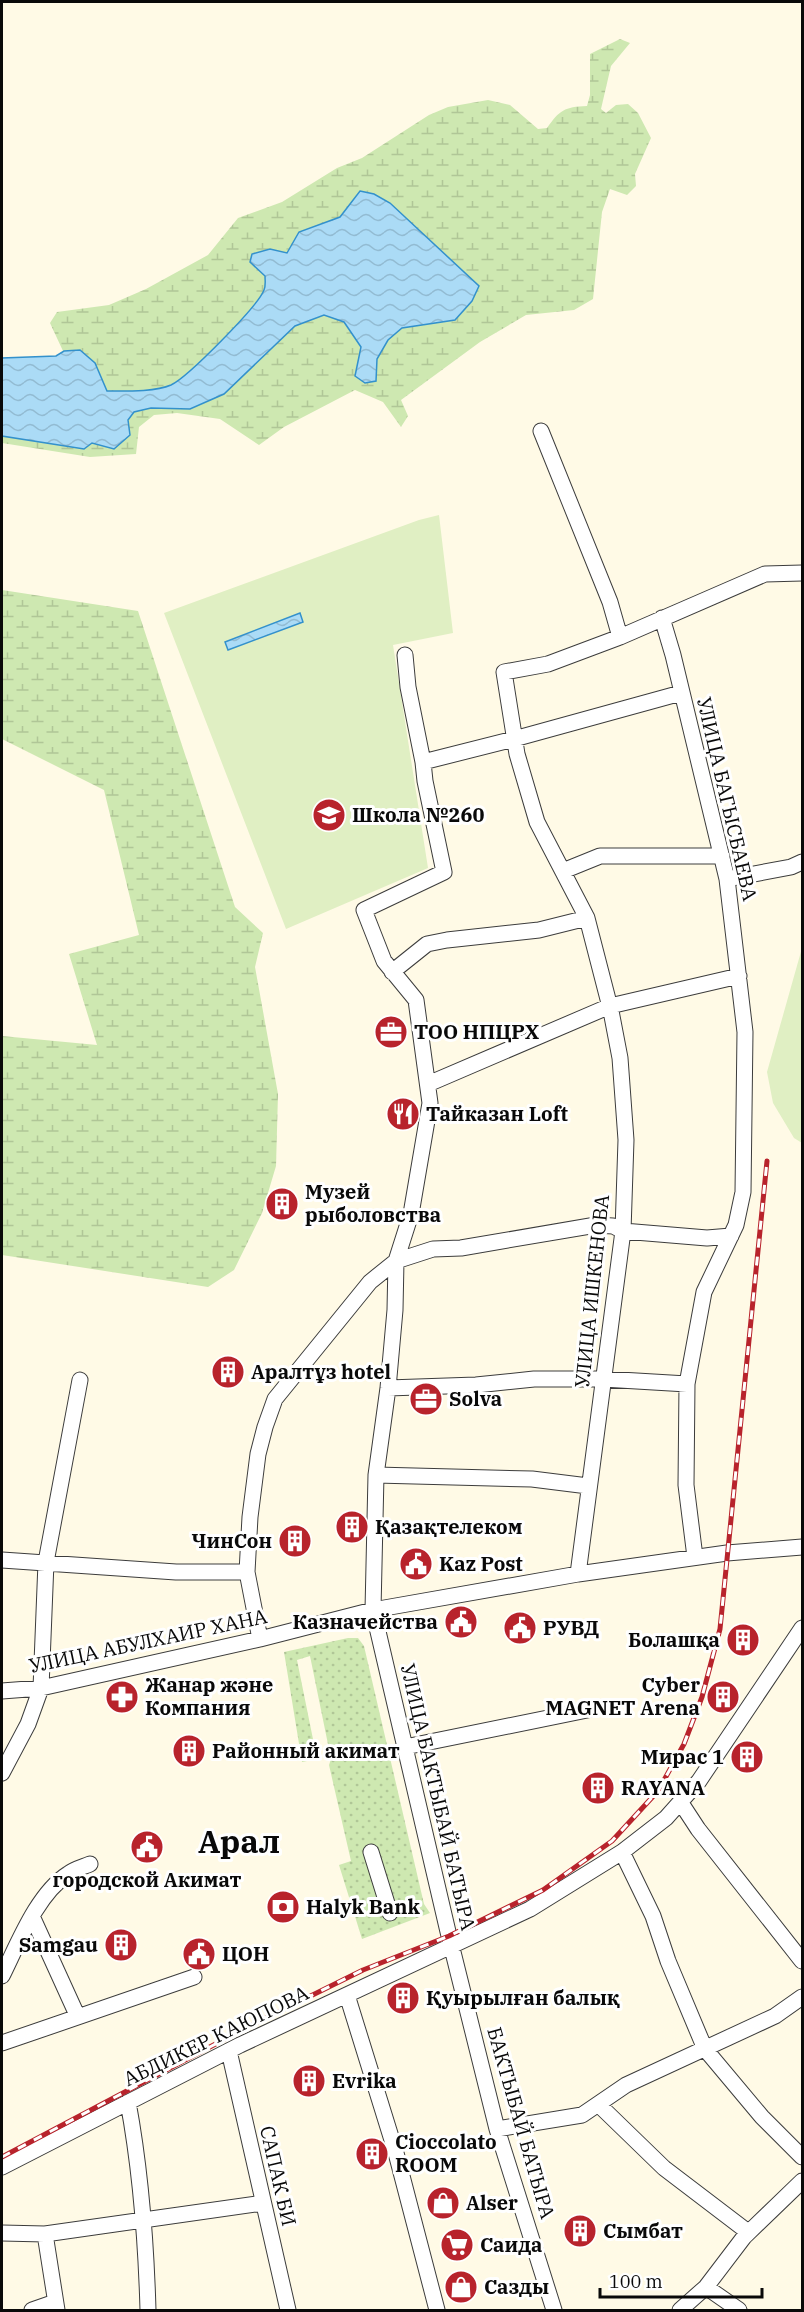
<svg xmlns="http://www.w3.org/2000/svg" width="804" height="2312" font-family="'IBM Plex Serif',serif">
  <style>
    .green { fill: url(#green-dots) }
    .wetland { fill: url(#wetland-marsh) }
    .pitch { fill: #e0efc3 }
    .water { fill: url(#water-waves); stroke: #3391cc; stroke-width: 1.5 }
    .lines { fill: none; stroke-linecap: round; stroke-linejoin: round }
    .minor-casing { stroke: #3c3c3c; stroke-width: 17 }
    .minor { stroke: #fff; stroke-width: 15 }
    .rail-casing { stroke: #b8232c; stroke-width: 5 }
    .rail { stroke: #fff; stroke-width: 3; stroke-dasharray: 9; stroke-linecap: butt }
    .labels { text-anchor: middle; stroke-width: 6; stroke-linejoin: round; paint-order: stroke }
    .street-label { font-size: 20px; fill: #090909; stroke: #fff }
    .poi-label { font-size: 20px; font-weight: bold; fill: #090909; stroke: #fff; text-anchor: start }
    .town-label { font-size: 32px; font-weight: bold; fill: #090909; stroke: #fff }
  </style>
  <defs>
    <pattern id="green-dots" width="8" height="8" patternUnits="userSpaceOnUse" patternTransform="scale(1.5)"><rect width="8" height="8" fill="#cee8b1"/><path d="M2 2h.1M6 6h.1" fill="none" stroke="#b0c697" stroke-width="1.8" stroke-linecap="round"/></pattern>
    <pattern id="wetland-marsh" width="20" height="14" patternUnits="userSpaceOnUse" patternTransform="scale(1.5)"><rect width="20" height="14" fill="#cee8b1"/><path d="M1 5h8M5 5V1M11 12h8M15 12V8" fill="none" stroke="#b0c697"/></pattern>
    <pattern id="water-waves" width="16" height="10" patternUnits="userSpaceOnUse" patternTransform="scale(1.5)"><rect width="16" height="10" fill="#abdbf6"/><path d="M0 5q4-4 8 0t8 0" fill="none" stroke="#92bbd2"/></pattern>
  </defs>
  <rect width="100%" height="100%" fill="#fffae6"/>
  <!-- green -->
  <path class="green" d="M348,1638H358L364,1646L424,1904L430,1913L362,1939L339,1865L351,1861L329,1765L331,1759L310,1656L297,1660L317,1759L302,1762L284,1652Z"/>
  <!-- wetland -->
  <path class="wetland" d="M620,39L630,43L611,66L601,109L606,113L616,105L628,104L638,113L651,138L635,174L636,186L627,195L610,189L602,212L593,299L574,310L526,315L480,342L401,400L408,416L401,427L383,402L355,390L284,427L259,445L220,419L177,413L154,415L139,427L136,454L90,457L2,443V358L57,356L63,351L50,323L57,312L109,305L146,289L208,255L238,218L282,202L337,168L362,158L429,115L448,107L488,100L510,105L538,129L547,128C560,110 564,107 587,106L590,95V54Z
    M2,590L138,611L235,907L263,933L255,967L278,1094L276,1166L262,1213L234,1270L208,1287L2,1255V1036L97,1045L69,954L139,935L104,790L2,739Z"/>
  <!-- pitch -->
  <path class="pitch" d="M439,515L453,633L393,645L428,868L286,929L164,613L419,520Z
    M802,948V1143L794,1138L773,1103L767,1072Z"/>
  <!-- water -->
  <path class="water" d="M360,191L374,194L390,203L479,286L472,301L455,320L402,328L388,340L377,359L376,381L365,383L355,376L361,347L344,322L324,315L295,326L224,394L190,409L151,408L134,412L128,420L130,435L114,449L92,443L84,449L2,436V358L56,356L64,351L80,350L95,363L107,391C125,391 155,392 171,385C188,377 258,306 264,290C266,285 265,281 265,276L250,262L252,254L270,249L287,253L299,232L340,217Z
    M300,613L303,622L228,650L225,642Z"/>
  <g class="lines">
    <!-- minor casing -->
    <g class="minor-casing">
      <path id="minor" d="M541,431L610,602L620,637
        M662,618L673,655L727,879L745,1032L743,1192L736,1225L704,1292L687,1384L686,1485L695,1557
        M405,655L408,687L423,762L425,781L444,872L364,910L384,961L416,1000L430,1103L411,1214L396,1261L395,1310L388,1388L376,1475L373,1610L449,1936L497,2129L554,2310
        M423,762L514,739L681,693
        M563,871L600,856H722
        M727,879L791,867L802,862
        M392,972L427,944L447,940L539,930L587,918
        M428,1084L610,1006L739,976
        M388,1388L476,1385L534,1379H603L687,1384
        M376,1475L532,1479L588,1486
        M2,1560L176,1572H247
        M578,1574L623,1231L626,1140L620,1058L611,1011L587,918L537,822L517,754L504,672L548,664L620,637L765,574L802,573
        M260,1639L247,1572L250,1517L258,1454L265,1427L275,1399L370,1282L396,1261L433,1249L461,1248L596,1225L613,1226L623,1231L707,1238L731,1236
        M2,1691L41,1688L260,1639L373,1610L578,1574L727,1553L802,1547
        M405,1747L597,1708
        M2,1773L28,1724L41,1688L46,1562L80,1380
        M681,1803L698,1829L802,1961
        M371,1852L390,1913
        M622,1852L653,1916L668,1961L705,2049L762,2117L802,2157
        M32,1916L77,2015
        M2,1976C18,1944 37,1894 68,1874C74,1869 83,1867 90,1864
        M347,1995L396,2153L437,2310
        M2,2043L194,1977
        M229,2051L288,2310
        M128,2102C141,2172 146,2240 148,2310
        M598,2104L664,2168L748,2232
        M497,2129L582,2115L626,2085L775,2016L802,1997
        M2,2167L240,2045L530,1909L622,1852L666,1818L699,1781L802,1628
        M2,2233L45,2234L263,2203
        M45,2234L57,2310
        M706,2287L739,2310
        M32,2310L55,2302
        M680,2310L706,2287L744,2237L802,2181"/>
    </g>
    <!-- minor -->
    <use href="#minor" class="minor"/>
    <!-- rail casing -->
    <g class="rail-casing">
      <path id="rail" d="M2,2157L240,2031L363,1970L449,1936L543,1890L612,1841L658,1791L684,1744L702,1697L720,1629L767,1161"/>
    </g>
    <!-- rail -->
    <use href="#rail" class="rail"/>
  </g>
  <!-- icons -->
  <defs>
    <g id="school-disc" transform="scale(1.725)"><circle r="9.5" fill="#b8232c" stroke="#fff"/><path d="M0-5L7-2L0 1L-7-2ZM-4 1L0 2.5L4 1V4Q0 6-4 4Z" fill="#fff"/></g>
    <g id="office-disc" transform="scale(1.725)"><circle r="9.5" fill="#b8232c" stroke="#fff"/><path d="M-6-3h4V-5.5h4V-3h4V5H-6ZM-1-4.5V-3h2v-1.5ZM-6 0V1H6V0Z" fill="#fff"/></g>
    <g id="restaurant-disc" transform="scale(1.725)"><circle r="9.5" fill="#b8232c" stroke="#fff"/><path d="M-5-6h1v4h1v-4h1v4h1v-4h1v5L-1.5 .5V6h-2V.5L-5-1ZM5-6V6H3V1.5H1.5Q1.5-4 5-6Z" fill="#fff"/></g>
    <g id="building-disc" transform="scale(1.725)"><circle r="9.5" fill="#b8232c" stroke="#fff"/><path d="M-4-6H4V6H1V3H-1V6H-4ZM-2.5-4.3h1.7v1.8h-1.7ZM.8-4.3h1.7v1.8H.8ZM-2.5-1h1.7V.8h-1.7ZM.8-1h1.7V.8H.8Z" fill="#fff"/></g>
    <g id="civic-disc" transform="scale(1.725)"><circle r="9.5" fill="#b8232c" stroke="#fff"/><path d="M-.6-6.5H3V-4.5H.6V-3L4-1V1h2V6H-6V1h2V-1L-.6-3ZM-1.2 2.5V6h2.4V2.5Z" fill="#fff"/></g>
    <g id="pharmacy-disc" transform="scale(1.725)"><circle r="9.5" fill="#b8232c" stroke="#fff"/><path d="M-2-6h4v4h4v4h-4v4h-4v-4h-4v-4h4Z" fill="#fff"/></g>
    <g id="bank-disc" transform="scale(1.725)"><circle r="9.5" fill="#b8232c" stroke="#fff"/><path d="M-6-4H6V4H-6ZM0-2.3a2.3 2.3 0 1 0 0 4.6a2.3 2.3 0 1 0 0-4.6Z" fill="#fff"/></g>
    <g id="shop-disc" transform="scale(1.725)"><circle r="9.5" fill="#b8232c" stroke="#fff"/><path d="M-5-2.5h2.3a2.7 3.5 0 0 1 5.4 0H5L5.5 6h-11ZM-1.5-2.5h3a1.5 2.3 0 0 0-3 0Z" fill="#fff"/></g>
    <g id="supermarket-disc" transform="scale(1.725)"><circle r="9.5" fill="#b8232c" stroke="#fff"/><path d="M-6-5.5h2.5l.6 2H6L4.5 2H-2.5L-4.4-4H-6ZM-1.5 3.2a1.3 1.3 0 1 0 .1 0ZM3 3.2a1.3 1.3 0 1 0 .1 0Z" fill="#fff"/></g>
  </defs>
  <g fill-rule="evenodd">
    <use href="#school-disc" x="329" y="815"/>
    <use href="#office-disc" x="391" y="1032"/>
    <use href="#restaurant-disc" x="403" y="1114"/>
    <use href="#building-disc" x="282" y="1204"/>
    <use href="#building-disc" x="228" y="1372"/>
    <use href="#office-disc" x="426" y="1399"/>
    <use href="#building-disc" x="352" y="1527"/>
    <use href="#building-disc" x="295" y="1541"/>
    <use href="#civic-disc" x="416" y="1564"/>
    <use href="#civic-disc" x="461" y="1622"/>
    <use href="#civic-disc" x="520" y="1628"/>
    <use href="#building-disc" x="743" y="1640"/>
    <use href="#pharmacy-disc" x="122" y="1697"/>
    <use href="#building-disc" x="723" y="1697"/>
    <use href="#building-disc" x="189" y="1751"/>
    <use href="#building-disc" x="747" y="1757"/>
    <use href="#building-disc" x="598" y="1788"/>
    <use href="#civic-disc" x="147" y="1847"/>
    <use href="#bank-disc" x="283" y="1907"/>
    <use href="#building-disc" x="121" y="1945"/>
    <use href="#civic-disc" x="199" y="1954"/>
    <use href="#building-disc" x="403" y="1998"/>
    <use href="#building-disc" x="309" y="2081"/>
    <use href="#building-disc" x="372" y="2154"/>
    <use href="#shop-disc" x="443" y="2203"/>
    <use href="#building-disc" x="580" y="2231"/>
    <use href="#supermarket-disc" x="457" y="2245"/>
    <use href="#shop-disc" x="461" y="2287"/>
  </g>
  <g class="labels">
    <!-- street labels -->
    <g class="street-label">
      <text transform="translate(727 799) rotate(77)" y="7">УЛИЦА БАГЫСБАЕВА</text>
      <text transform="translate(592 1291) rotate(-84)" y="7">УЛИЦА ИШКЕНОВА</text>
      <text transform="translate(148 1641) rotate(-12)" y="7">УЛИЦА АБУЛХАИР ХАНА</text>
      <text transform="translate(438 1797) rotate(77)" y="7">УЛИЦА БАКТЫБАЙ БАТЫРА</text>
      <text transform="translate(216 2036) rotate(-26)" y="7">АБДИКЕР КАЮПОВА</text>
      <text transform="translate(521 2123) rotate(74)" y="7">БАКТЫБАЙ БАТЫРА</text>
      <text transform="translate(278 2176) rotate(77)" y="7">САПАК БИ</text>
    </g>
    <!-- poi labels -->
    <g class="poi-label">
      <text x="352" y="822">Школа №260</text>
      <text x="414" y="1039">ТОО НПЦРХ</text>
      <text x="426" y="1121">Тайказан Loft</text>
      <text x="305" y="1199">Музей<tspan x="305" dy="23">рыболовства</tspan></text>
      <text x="251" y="1379">Аралтұз hotel</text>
      <text x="449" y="1406">Solva</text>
      <text x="375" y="1534">Қазақтелеком</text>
      <text x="272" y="1548" text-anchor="end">ЧинСон</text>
      <text x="439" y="1571">Kaz Post</text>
      <text x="438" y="1629" text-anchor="end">Казначейства</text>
      <text x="543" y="1635">РУВД</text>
      <text x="720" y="1647" text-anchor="end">Болашқа</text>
      <text x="145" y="1692">Жанар және<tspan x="145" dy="23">Компания</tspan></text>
      <text x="700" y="1692" text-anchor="end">Cyber<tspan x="700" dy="23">MAGNET Arena</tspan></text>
      <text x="212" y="1758">Районный акимат</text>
      <text x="724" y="1764" text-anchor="end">Мирас 1</text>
      <text x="621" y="1795">RAYANA</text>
      <text x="147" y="1887" text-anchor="middle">городской Акимат</text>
      <text x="306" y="1914">Halyk Bank</text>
      <text x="98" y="1952" text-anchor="end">Samgau</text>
      <text x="222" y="1961">ЦОН</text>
      <text x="426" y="2005">Қуырылған балық</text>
      <text x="332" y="2088">Evrika</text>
      <text x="395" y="2149">Cioccolato<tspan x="395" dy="23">ROOM</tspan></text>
      <text x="466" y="2210">Alser</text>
      <text x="603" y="2238">Сымбат</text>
      <text x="480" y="2252">Саида</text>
      <text x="484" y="2294">Сазды</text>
    </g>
    <!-- town labels -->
    <g class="town-label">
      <text x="239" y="1853">Арал</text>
    </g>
  </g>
  <!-- border -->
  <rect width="804" height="2312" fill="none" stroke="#090909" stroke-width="6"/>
  <!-- scale -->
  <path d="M600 2288v9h162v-9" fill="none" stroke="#090909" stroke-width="3"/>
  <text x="609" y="2288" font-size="18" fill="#090909" stroke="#ffffff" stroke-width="4.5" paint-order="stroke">100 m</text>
</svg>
